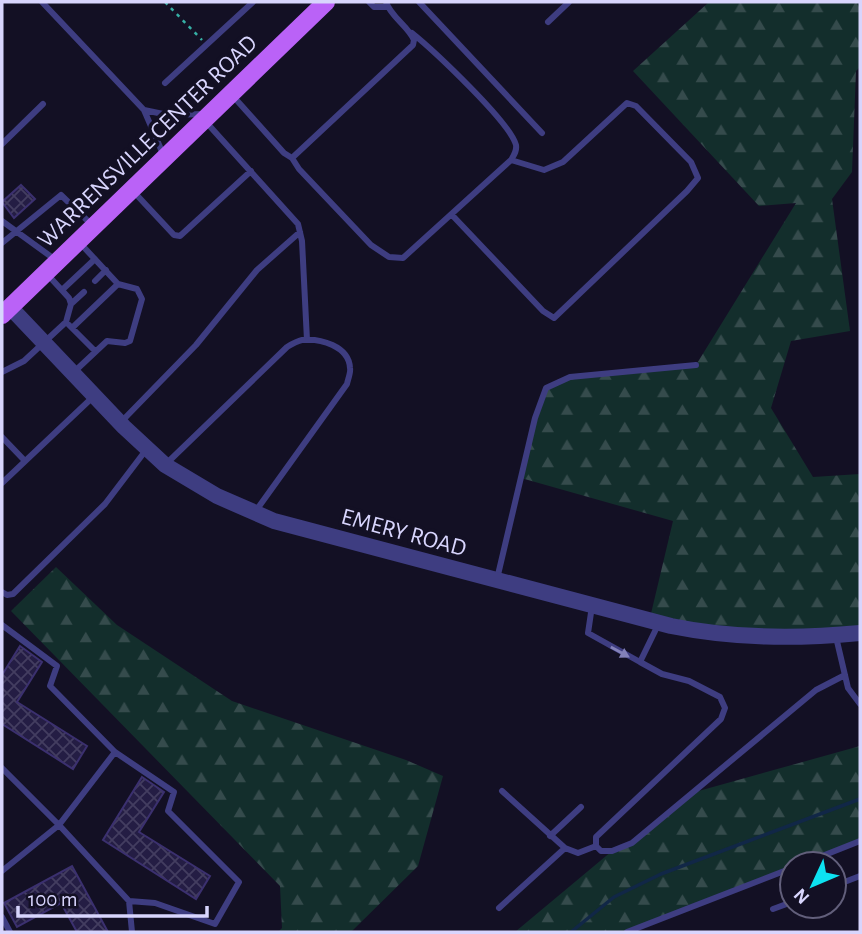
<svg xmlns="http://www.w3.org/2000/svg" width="862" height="934" font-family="'Alegreya Sans',sans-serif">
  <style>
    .forest { fill: url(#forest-firs) }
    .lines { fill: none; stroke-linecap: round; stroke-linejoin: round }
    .stream { stroke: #112747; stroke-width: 3.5 }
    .building { fill: url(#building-cross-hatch); stroke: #3b306f; stroke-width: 2 }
    .path { stroke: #36b0a5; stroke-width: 2.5; stroke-dasharray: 3.5 5; stroke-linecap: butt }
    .service { stroke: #3e3d81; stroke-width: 6 }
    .tertiary { stroke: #3e3d81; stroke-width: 16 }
    .primary { stroke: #ba62f7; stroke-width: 18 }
    .oneway { fill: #8381b9 }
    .labels { text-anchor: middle; stroke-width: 7; stroke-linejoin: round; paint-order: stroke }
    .street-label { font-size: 24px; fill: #d8d5fd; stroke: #131024 }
  </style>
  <defs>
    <pattern id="forest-firs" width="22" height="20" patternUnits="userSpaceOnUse" patternTransform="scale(1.75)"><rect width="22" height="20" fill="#132e2c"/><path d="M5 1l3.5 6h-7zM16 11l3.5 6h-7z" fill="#354b4c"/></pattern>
    <pattern id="building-cross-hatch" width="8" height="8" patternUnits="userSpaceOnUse" patternTransform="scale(1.75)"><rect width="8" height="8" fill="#241d44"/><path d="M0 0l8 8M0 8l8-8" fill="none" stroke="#433d60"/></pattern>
  </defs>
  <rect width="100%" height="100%" fill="#131024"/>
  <!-- forest -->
  <path class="forest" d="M709,2H860V67L856,71L852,172L832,199L850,331L791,341L771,408L813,477L860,474V633L819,637L649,622L673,521L521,478L546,388L570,377L696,365L796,203L759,206L633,71Z
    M56,567L117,625L232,701L406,760L443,776L418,866L351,932H278L282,928L280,886L11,611Z
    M860,746V841L802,864H792V868L627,932H515L612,851L632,843L695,792Z"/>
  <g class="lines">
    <!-- stream -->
    <path class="stream" d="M571,932L614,897L661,874L860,799"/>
  </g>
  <!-- building -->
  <path class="building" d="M21,185L35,199L14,218L2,202Z
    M20,646L42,662L17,702L87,746L73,769L2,724V675Z
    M142,777L164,792L139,832L210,876L196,899L103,840Z
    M72,866L108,932H77L61,903L17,927L4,903Z"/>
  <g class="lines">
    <!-- path -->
    <path class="path" d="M165,2L202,40"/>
    <!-- service -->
    <path class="service" d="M42,2L144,110
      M369,2L374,7H388
      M419,2L542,133
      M548,22L569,2
      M412,33C433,50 510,122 516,145C517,151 514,155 511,160
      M165,83L253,2
      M232,95L284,153L292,158L413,45L414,40C408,26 391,17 386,2
      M206,122L298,224L302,241L307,340
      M2,144L43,104
      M163,154L144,110L168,115L204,114
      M292,158L299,169L371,245L389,257L403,258L511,160L544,170L563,162L627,103L636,106L691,162L698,178L687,191L554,318L543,311L452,215
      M133,191L174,235L180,236L251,171
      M2,221L57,261
      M2,243L61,195L92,225
      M95,281L106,270
      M62,290L95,259
      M71,304L84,292
      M69,325L95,351
      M72,328L118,284
      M75,371L107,341L125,343L130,341L142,299L137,289L118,284L79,242
      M2,372L24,361L66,322L71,304L69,298L47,274
      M122,421L196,345L257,270L300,232
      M2,437L25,461
      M167,463L287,347C292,344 297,341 302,340C320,338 349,346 350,368C351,372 348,379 347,384L255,512
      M2,483L94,396
      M497,579L535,418L546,388L570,377L696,365
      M2,592L7,595L13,594L105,504L146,450
      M592,606L588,633L640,662L658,625
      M2,625L57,666L50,686L115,752L174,792L168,811L239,882L215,924L155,903L129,901L59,825L2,768
      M836,637L848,688L860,704
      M640,662L662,674L689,681L720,697L725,708L721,719L596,837V846L601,851H612L632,843L816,690L845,675
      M502,791L565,848L578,853L596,846
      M550,836L581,807
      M802,864L860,841
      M2,871L59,825L115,752
      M834,886L860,876
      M129,901L132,932
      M499,908L565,848
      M773,909L792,902
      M2,917L10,932
      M627,932L792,868"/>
    <!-- tertiary -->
    <path class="tertiary" d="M10,307L124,427L165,465L217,496L274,521L671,626C735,639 796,639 860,633"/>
    <!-- primary -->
    <path class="primary" d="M2,315L326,2"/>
  </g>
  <!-- one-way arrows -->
  <defs><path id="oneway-solid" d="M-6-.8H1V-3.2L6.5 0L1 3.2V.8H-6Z" transform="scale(1.75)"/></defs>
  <use class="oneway" href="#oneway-solid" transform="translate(620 652) rotate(29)"/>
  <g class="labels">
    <!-- street labels -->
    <g class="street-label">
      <text transform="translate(147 141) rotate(-44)" y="8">WARRENSVILLE CENTER ROAD</text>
      <text transform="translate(404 532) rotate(15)" y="8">EMERY ROAD</text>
    </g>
  </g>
  <!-- border -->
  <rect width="862" height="934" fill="none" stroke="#d8d5fd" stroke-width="7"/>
  <!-- north arrow -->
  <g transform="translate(813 885) rotate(226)"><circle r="33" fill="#131024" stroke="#625f7b" stroke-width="2"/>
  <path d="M0-5L12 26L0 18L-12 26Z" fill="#0de2f1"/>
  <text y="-10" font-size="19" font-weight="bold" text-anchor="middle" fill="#d8d5fd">N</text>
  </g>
  <!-- scale -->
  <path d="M18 906v10h189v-10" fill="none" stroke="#d8d5fd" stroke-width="3.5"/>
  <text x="28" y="906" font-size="21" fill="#d8d5fd" stroke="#131024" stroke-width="5" paint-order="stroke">100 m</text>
</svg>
